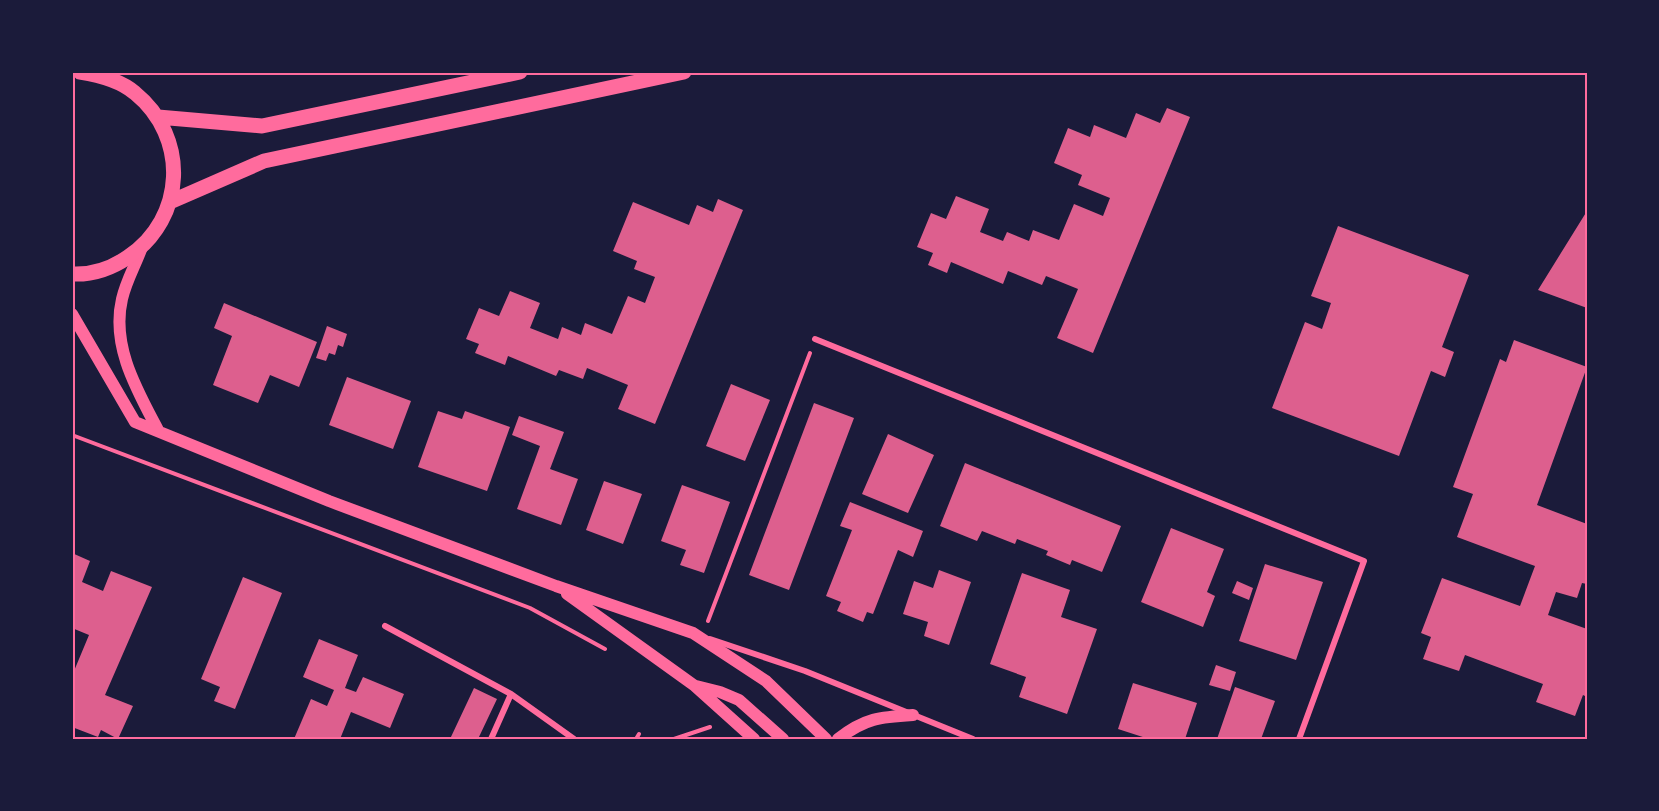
<svg xmlns="http://www.w3.org/2000/svg" width="1659" height="811" font-family="Commissioner,sans-serif">
  <style>
    .building { fill: #dd5f8e }
    .lines { fill: none; stroke-linecap: round; stroke-linejoin: round }
    .path { stroke: #ff6b9d; stroke-width: 4 }
    .minor { stroke: #ff6b9d; stroke-width: 6 }
    .secondary { stroke: #ff6b9d; stroke-width: 12 }
    .primary { stroke: #ff6b9d; stroke-width: 15 }
    .neatline { fill: none; stroke: #ff6b9d; stroke-width: 2 }
  </style>
  <rect width="100%" height="100%" fill="#1b1b3a"/>
  <!-- building -->
  <path class="building" d="M1167,108L1190,117L1093,353L1057,338L1078,289L1046,276L1042,285L1008,271L1003,284L951,262L947,273L928,265L933,253L917,247L931,213L946,219L956,196L989,209L980,232L1003,241L1007,232L1029,241L1033,230L1059,240L1074,204L1103,216L1110,198L1078,185L1082,175L1054,163L1068,128L1090,137L1094,125L1126,138L1136,113L1160,123Z
    M718,199L743,210L655,424L618,409L628,385L587,368L583,379L559,370L556,376L508,356L505,365L475,353L479,344L466,339L479,308L499,316L510,291L540,303L530,328L558,339L562,327L581,335L585,323L612,334L628,296L645,303L655,277L634,269L637,261L613,251L633,202L689,225L697,205L713,212Z
    M1587,211V308L1538,290Z
    M1338,226L1469,275L1442,347L1454,352L1445,377L1431,371L1399,456L1272,408L1305,322L1322,329L1331,303L1311,296Z
    M224,303L317,342L299,387L270,375L258,403L213,385L232,336L214,328Z
    M327,326L347,334L343,347L338,345L335,355L329,353L326,361L316,358Z
    M1514,340L1587,367L1537,505L1587,524V584L1582,583L1577,598L1556,592L1548,615L1587,629V697L1583,695L1575,716L1536,702L1543,684L1465,655L1459,671L1423,659L1431,637L1421,633L1442,578L1520,606L1535,566L1457,537L1473,494L1453,487L1500,359L1506,362Z
    M347,377L411,401L393,449L329,425Z
    M731,384L770,400L745,461L706,446Z
    M814,403L854,418L789,590L749,575Z
    M438,411L462,419L465,411L510,427L487,491L418,467Z
    M519,416L564,432L550,469L578,479L561,525L517,509L540,446L512,435Z
    M888,434L934,455L908,513L862,494Z
    M965,463L1121,526L1102,572L1072,560L1070,565L1046,555L1048,551L1017,539L1015,544L982,531L977,541L940,526Z
    M604,481L642,494L623,544L586,530Z
    M682,485L730,502L704,573L680,565L686,550L661,541Z
    M850,502L923,531L913,557L898,550L873,614L867,612L863,622L837,611L841,602L826,596L852,530L840,526Z
    M1171,528L1224,549L1207,592L1215,596L1203,627L1141,602Z
    M72,553L90,561L82,582L103,591L111,571L152,587L105,695L133,706L118,739L101,730L98,737L72,727V670L74,671L89,635L72,628Z
    M1265,564L1323,582L1296,660L1239,641Z
    M939,570L971,582L949,645L924,636L928,622L903,614L914,581L933,588Z
    M1022,573L1070,590L1061,617L1097,629L1067,714L1019,697L1026,677L990,664Z
    M243,577L282,593L235,709L214,701L220,687L201,679Z
    M1237,581L1253,588L1249,600L1232,593Z
    M319,639L358,655L345,688L356,692L363,677L404,694L390,728L351,712L340,739H294L311,699L327,706L334,690L303,677Z
    M1216,665L1236,672L1230,691L1209,685Z
    M1133,683L1197,703L1185,739H1149L1118,729Z
    M1235,687L1275,701L1261,739H1217Z
    M474,688L497,699L478,739H450Z"/>
  <g class="lines">
    <!-- path -->
    <path class="path" d="M72,435L530,608L605,649
      M708,621L810,353
      M636,739L639,734
      M674,739L710,727"/>
    <!-- minor -->
    <path class="minor" d="M815,339L1364,561L1299,739
      M385,626L511,694
      M710,639L805,671L973,739
      M491,739L511,694L574,739"/>
    <!-- secondary -->
    <path class="secondary" d="M142,247C136,264 126,281 122,299C111,346 137,390 158,430
      M72,314L135,422L329,501L556,586L693,633L766,681L826,739
      M567,594L695,686L754,739
      M696,686L720,692L739,700L783,739
      M838,739C865,718 880,717 913,715"/>
    <!-- primary -->
    <path class="primary" d="M158,117L262,126L520,72
      M170,202L264,161L684,72
      M72,274C92,275 112,268 128,257C186,218 189,137 135,93C120,80 99,75 80,72"/>
  </g>
  <!-- border -->
  <rect width="1659" height="811" fill="none" stroke="#1b1b3a" stroke-width="147"/>
  <rect x="74" y="74" width="1512" height="664" class="neatline"/>
</svg>
